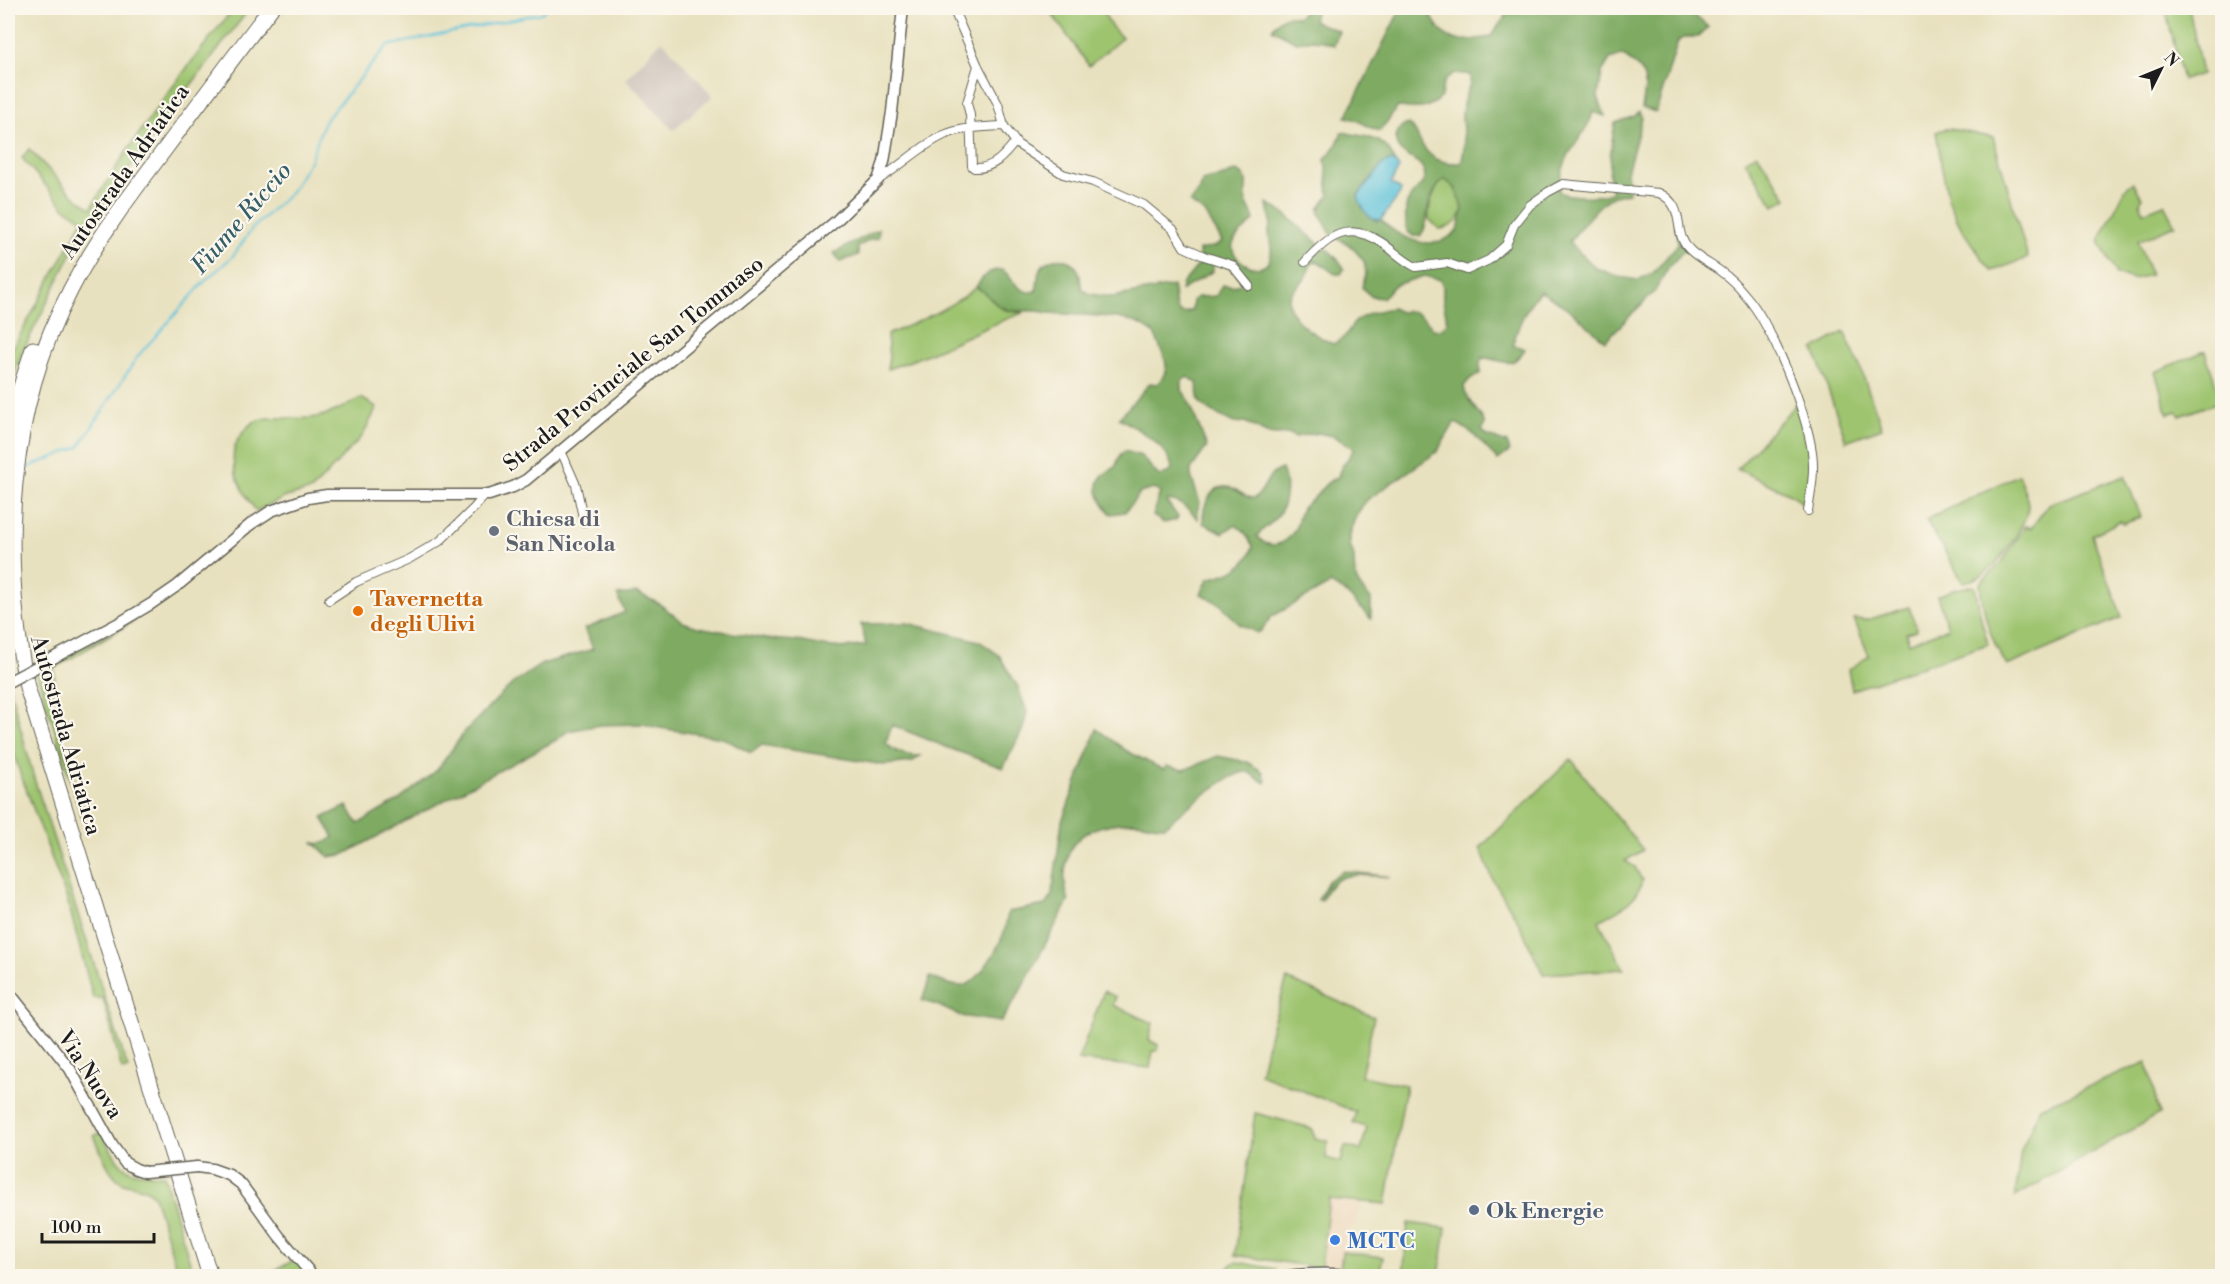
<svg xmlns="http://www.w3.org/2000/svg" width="2230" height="1284" font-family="'Libre Bodoni',serif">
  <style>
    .built { fill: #edd7bb }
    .industrial { fill: #ccc2b9 }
    .green { fill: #9ec46f; stroke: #5d7046; stroke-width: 1.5 }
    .forest { fill: #7eaa62; stroke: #4d633f; stroke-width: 1.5 }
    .water { fill: #5bc1d9; stroke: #3c6e7a; stroke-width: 1.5 }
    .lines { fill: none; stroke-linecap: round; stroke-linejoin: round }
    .stream { stroke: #5bc1d9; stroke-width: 2 }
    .street-casing { stroke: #636155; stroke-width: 10 }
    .secondary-casing { stroke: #636155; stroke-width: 13 }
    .highway-casing { stroke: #636155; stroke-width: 17 }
    .street { stroke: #fff; stroke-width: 8 }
    .secondary { stroke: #fff; stroke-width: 10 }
    .highway { stroke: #fff; stroke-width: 15 }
    .secondary-bridge-casing { stroke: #636155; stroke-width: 13; stroke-linecap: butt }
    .secondary-bridge { stroke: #fff; stroke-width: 10 }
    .worship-dot { fill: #6b7280; stroke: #fbf7ec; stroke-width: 2 }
    .food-dot { fill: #e8710a; stroke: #fbf7ec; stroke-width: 2 }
    .service-dot { fill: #5c6f8a; stroke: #fbf7ec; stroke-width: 2 }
    .shop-dot { fill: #3f7fe0; stroke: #fbf7ec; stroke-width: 2 }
    .labels { text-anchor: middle; stroke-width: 4.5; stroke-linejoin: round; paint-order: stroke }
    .street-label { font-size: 22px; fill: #1c1c1c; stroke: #fbf7ec }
    .worship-label { font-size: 22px; font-weight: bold; fill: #5b616d; stroke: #fbf7ec; text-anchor: start }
    .food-label { font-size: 22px; font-weight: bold; fill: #c56008; stroke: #fbf7ec; text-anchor: start }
    .service-label { font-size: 22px; font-weight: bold; fill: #4e5e75; stroke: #fbf7ec; text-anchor: start }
    .shop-label { font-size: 22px; font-weight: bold; fill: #366cbe; stroke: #fbf7ec; text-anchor: start }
    .water-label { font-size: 24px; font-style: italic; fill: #355e68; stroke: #fbf7ec }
  </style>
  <rect width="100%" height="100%" fill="#fbf7ec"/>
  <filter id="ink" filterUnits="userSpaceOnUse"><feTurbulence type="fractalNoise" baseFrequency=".0167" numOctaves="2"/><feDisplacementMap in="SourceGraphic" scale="12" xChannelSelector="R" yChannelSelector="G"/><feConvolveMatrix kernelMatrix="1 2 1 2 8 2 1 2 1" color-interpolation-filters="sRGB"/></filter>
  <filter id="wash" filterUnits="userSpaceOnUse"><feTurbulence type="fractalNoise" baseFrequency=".008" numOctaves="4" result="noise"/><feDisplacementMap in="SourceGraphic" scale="24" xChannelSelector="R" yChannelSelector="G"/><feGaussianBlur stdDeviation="1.35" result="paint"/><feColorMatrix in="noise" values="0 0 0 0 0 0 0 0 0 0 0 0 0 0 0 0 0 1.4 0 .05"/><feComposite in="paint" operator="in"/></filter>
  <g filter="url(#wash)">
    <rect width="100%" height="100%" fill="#e8e1bf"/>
    <!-- built -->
    <path class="built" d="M1329,1199L1361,1202L1354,1227H1350L1348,1252H1342L1340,1270L1321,1268Z"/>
    <!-- industrial -->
    <path class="industrial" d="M662,40L713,96L673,130L626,79Z"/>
    <!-- green -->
    <path class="green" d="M234,8H250L178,102L78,240L23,351L10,386L8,384V357L83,220L64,207L22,158L29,149L73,195L91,208C133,137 182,72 234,8Z
      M1061,8H1101L1111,26L1122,38L1089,66L1052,14Z
      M2165,8H2189L2202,74L2183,80Z
      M1945,129C1962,129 1976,136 1993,137L2028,258L1992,271C1975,249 1956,225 1948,198C1943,177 1940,154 1936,132Z
      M1757,153L1787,198L1774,206L1745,161Z
      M1444,178L1455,188L1463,210C1459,222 1452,228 1439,229L1429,219C1428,204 1434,190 1444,178Z
      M2133,183L2142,197L2140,203L2144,212L2164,204L2175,225L2138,241L2150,275L2134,279L2116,274L2099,241L2126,188Z
      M976,287C987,292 992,303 1003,309C1009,311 1016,312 1023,313C976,329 935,355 887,369L889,358L887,335C919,321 949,309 976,287Z
      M1844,332L1859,364L1882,428L1846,441L1814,349Z
      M2205,351L2221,401L2180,416L2177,411L2168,414L2155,372Z
      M361,398L377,407L363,435L312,490L286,497L256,511C240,489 223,459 241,435C244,431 250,424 254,422C270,414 293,420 310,418C329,416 344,407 361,398Z
      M1798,402L1812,460L1806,507L1794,496L1737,469Z
      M2018,475C2022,485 2028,496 2028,506C2027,525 2000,562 1985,573C1978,578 1971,581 1963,582L1926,520Z
      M2125,476L2141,517L2123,524L2121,521L2092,535L2122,617L2007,666C1989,637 1984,617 1980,583L2002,562L2025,526L2031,528L2049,504Z
      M1970,586L1974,587L1976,591L1981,618L1988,644L1852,690L1848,670L1869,656L1854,619L1867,620L1909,607L1917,630L1906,633L1909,643L1948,628L1937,596L1952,590Z
      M135,620L53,669C58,679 50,691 52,702C60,739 73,775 84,812L83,821L36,671Z
      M8,681L33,775L128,1069L122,1070L103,998H93L68,902L19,770L8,734Z
      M1571,759L1643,850L1625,861L1635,867L1642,880C1638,902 1617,910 1599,921L1624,969L1543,974L1518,921L1493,880L1480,848Z
      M1287,979L1374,1017L1361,1076L1406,1085L1386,1204L1329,1199L1321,1268L1235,1255L1255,1113L1311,1128L1315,1138L1328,1141L1326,1158L1341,1162L1345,1146L1361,1150L1367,1127L1353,1123L1356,1112L1260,1074L1271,1029Z
      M1104,991L1116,997L1113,1005L1153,1023L1149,1040L1158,1045L1157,1051H1153L1150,1068L1078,1060Z
      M2147,1062L2159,1114L2015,1197L2021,1151L2040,1107Z
      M101,1132C124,1170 118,1172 164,1175L194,1276H179L154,1196C144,1184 132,1188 120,1181C107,1172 101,1150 94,1136Z
      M1408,1223L1446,1228L1439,1276H1403Z
      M1342,1252L1383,1257L1379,1274L1340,1270Z
      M296,1259L312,1276H264Z
      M1237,1262L1275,1269L1274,1273L1262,1276H1224L1231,1264Z"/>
    <!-- forest -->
    <path class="forest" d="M1308,8H1316L1313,21L1339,31L1334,45L1323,41L1312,40L1296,42L1272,29C1280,17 1285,14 1298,17Z
      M1401,8H1426C1430,13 1433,18 1436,24C1450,47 1468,40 1490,37L1508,13L1506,8H1686L1708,27L1698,37H1685L1678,41L1656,112L1642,108C1647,79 1648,72 1622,55L1610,59L1602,72L1598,97L1605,116L1593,112C1590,127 1577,140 1569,154C1562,167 1560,178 1559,192C1568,197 1604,198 1612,192C1606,178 1612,138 1615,123L1635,116L1639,112L1642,118L1627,172L1629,193C1602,193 1585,224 1569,242L1596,268L1620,277L1638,280L1653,273L1678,244L1675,222L1685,249L1668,268L1655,291L1605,341L1569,309L1540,291C1526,307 1518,324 1513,345L1525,349C1510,372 1504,359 1483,358L1480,363L1481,373L1471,378L1464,386C1465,402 1480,410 1485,424L1482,430L1486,435L1507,443L1510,451L1498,460L1472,433L1455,422L1437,452L1367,500C1357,512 1349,527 1350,544C1351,549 1354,553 1354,558C1354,579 1356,584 1371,599V619L1345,592L1330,584L1271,617L1261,631L1257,633L1239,624L1220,604L1201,594L1208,579C1228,574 1248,568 1253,546L1244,531L1235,525L1223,533L1203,523C1202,507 1211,481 1232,488C1240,491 1245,498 1254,498C1268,489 1263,475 1282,469C1288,483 1287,507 1275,519C1269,526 1263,528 1257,536C1268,551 1287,545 1295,529C1298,523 1299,513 1303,507C1306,504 1311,501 1314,498C1322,489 1326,481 1338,477C1340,464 1350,459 1354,448L1333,436L1318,433L1296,437L1290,434L1276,435L1268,434L1245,422L1234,423L1208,410L1200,402L1198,397L1197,382L1187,377L1182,381V390L1188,399L1207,447L1191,469V476L1200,503L1198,508V519C1189,510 1180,501 1168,500L1167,502L1178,517L1176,520L1164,523L1153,516L1160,492L1153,489L1140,493L1125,512L1111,514C1102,503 1091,488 1103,475C1106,472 1113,470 1115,467C1119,460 1118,455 1125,451L1141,456L1159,476L1170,472L1172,468C1168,445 1137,429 1119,418L1150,383L1157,384C1167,375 1169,365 1162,352C1158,345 1158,337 1152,332C1130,312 1077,316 1050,313C1045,313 1041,311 1036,311C1025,310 1021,313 1009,310C994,307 989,293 976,287C984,275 988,269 1003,270C1013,279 1020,296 1036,291C1038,285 1037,278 1039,272C1045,255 1069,254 1078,270C1081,275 1080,283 1082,289L1090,294L1112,297L1173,286C1176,296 1172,322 1192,310L1193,300L1197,297L1216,296L1222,285L1233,286L1243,283L1233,269L1213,260V271L1181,291L1183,283L1199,264V250L1216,246L1222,241L1205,213L1190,203L1200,190L1202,181C1217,176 1222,179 1236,171C1253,177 1243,190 1246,201C1248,209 1253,212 1254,220C1248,229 1236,233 1233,244C1228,260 1268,283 1271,253C1272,246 1268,238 1269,230C1270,226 1271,225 1271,221C1270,215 1267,210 1267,203C1288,214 1296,224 1313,239C1324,248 1338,255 1344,269L1341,274H1335L1317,261L1312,263C1309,268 1307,274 1304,280C1300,286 1291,289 1289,298C1286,320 1317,336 1333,344C1347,339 1347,330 1356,321C1362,315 1384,309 1392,308L1400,312C1417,308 1423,318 1435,330L1443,328L1447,323C1447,315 1444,309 1443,301C1442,292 1445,289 1441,280L1424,276L1395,285L1382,298C1373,298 1367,295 1362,287L1366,273L1364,261L1351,246L1331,234L1320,214L1319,209L1329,195L1325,159L1336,146L1342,132C1367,138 1385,135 1395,162L1390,161L1384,163L1358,195L1376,221L1381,220C1397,236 1427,252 1449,237C1452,235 1454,235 1456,232C1460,226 1461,217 1463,210L1455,188L1444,179C1437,186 1432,194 1429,204C1426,216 1429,224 1420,236H1413L1407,231C1406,222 1404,212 1407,203C1411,191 1429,184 1424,171C1419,156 1393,156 1396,137C1397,130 1402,126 1408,124C1415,128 1415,132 1419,139C1428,158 1440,164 1461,163C1469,142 1457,118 1465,97C1468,88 1471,86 1470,75C1451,71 1442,77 1441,97C1425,112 1418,108 1398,107L1380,131C1367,128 1360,119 1346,117Z
      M879,229L878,238L869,240L858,247V255L840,262L834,253Z
      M637,593L658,603L683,622L698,627L767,639L798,641L823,646L845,648L866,645L861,624L907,623L979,641L999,655L1018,687L1027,712L1023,729L1003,768L946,747L892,725L886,743C895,753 906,756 920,756L912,762L884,765L762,745L751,753L723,738L654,727L644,724L600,725L568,731L558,739L343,855L329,857L314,843C322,845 327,842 334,837L322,818L347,806L358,824L399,800L437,770L466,730L512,684L542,664L593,649L585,629L625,612L617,595Z
      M1097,729L1127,751L1164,770L1166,766L1184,770L1218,756L1247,762L1263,772V776L1266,779L1265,783L1248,772C1229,771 1181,813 1165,826C1154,827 1145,822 1133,822C1106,823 1073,829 1067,860C1064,875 1063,886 1069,900L1018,995L1001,1022L960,1016L937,1005L922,1001L930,977C939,980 952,987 962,986C978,984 997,950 1003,935C1006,928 1007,919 1008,912L1045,905L1052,895L1062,821Z
      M1343,871L1391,877C1362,876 1334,867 1322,900H1318L1328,881Z"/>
    <!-- water -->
    <path class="water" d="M1390,161L1395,162L1399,168L1391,183L1401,190L1400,194L1381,220C1368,221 1361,207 1358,196L1384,163Z"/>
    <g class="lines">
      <!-- stream -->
      <path class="stream" d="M24,469L79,447L138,356L205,281L233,256L252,229L291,192L311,159L324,122L387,46L542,13L547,8"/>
    </g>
  </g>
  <g filter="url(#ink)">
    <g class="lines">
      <!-- street casing -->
      <g class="street-casing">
        <path id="street" d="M953,8L978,66L998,104L1004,126L1017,144L1063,174L1093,182L1144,205L1173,229L1184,247L1204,256L1232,265L1249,286
          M978,66L967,103L970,115L972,166L974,168C993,169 1004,156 1015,142
          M878,180C900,167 920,146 944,135C963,127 984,127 1004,126
          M1305,262C1328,236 1348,221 1381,242C1393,250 1403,261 1416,267L1447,263L1467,270L1489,260L1506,245L1514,225L1530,205L1548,192L1563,184L1659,193C1688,207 1671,233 1690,250C1698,258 1710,264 1720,271C1730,278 1739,287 1746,296C1773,327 1806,411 1812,452C1815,471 1811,491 1808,511
          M561,451L576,485L584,522
          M329,600L356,582L409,559L440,541L474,508L485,495"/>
      </g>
      <!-- secondary casing -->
      <g class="secondary-casing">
        <path id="secondary" d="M40,665L119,623L151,604L177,586L251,524L271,511L308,498L327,495H489L513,487L526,480L836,221L878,180L884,162L892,112L903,8
          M8,991L70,1069L112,1145L125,1163L136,1169L145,1172
          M197,1167L212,1169L229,1175L241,1184L279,1236L313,1276
          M1289,1276C1315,1272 1340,1274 1366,1276"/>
      </g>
      <!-- highway casing -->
      <g class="highway-casing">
        <path id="highway" d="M8,441L16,402L33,349
          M210,1276L27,687C0,554 7,411 71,289C97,239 131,194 165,149C200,102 235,55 271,8"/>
      </g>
      <!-- street -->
      <use href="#street" class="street"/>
      <!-- secondary -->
      <use href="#secondary" class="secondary"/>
      <!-- highway -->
      <use href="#highway" class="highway"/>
      <!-- secondary-bridge casing -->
      <g class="secondary-bridge-casing">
        <path id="secondary-bridge" d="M8,682L40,665
          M145,1172L197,1167"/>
      </g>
      <!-- secondary-bridge -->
      <use href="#secondary-bridge" class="secondary-bridge"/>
    </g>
  </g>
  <!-- markers -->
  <circle class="worship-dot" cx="494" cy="531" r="6"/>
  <circle class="food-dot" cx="358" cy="611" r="6"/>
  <circle class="service-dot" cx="1474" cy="1210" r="6"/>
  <circle class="shop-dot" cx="1335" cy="1240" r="6"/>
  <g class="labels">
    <!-- street labels -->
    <g class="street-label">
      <text transform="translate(124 171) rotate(-55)" y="8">Autostrada Adriatica</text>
      <text transform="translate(633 363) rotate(-39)" y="8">Strada Provinciale San Tommaso</text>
      <text transform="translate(67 735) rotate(74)" y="8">Autostrada Adriatica</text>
      <text transform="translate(91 1074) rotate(57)" y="8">Via Nuova</text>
    </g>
    <!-- worship labels -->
    <g class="worship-label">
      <text x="506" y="526">Chiesa di<tspan x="506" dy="25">San Nicola</tspan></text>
    </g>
    <!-- food labels -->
    <g class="food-label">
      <text x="370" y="606">Tavernetta<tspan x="370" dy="25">degli Ulivi</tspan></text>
    </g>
    <!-- service labels -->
    <g class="service-label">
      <text x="1486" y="1218">Ok Energie</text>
    </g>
    <!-- shop labels -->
    <g class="shop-label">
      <text x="1347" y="1248">MCTC</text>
    </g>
    <!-- water labels -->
    <g class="water-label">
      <text transform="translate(241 218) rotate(-49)" y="8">Fiume Riccio</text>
    </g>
  </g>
  <!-- margin -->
  <rect width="2230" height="1284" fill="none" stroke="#fbf7ec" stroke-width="30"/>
  <!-- north arrow -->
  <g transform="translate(2161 69) rotate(47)" stroke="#fbf7ec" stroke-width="4.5" paint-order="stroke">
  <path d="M0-4.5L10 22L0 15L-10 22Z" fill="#1c1c1c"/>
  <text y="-9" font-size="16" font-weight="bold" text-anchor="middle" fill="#1c1c1c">N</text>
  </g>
  <!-- scale -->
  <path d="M42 1233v9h112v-9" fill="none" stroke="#1c1c1c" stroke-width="3"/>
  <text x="51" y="1233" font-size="18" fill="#1c1c1c" stroke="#fbf7ec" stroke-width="4.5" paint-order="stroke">100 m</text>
</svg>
